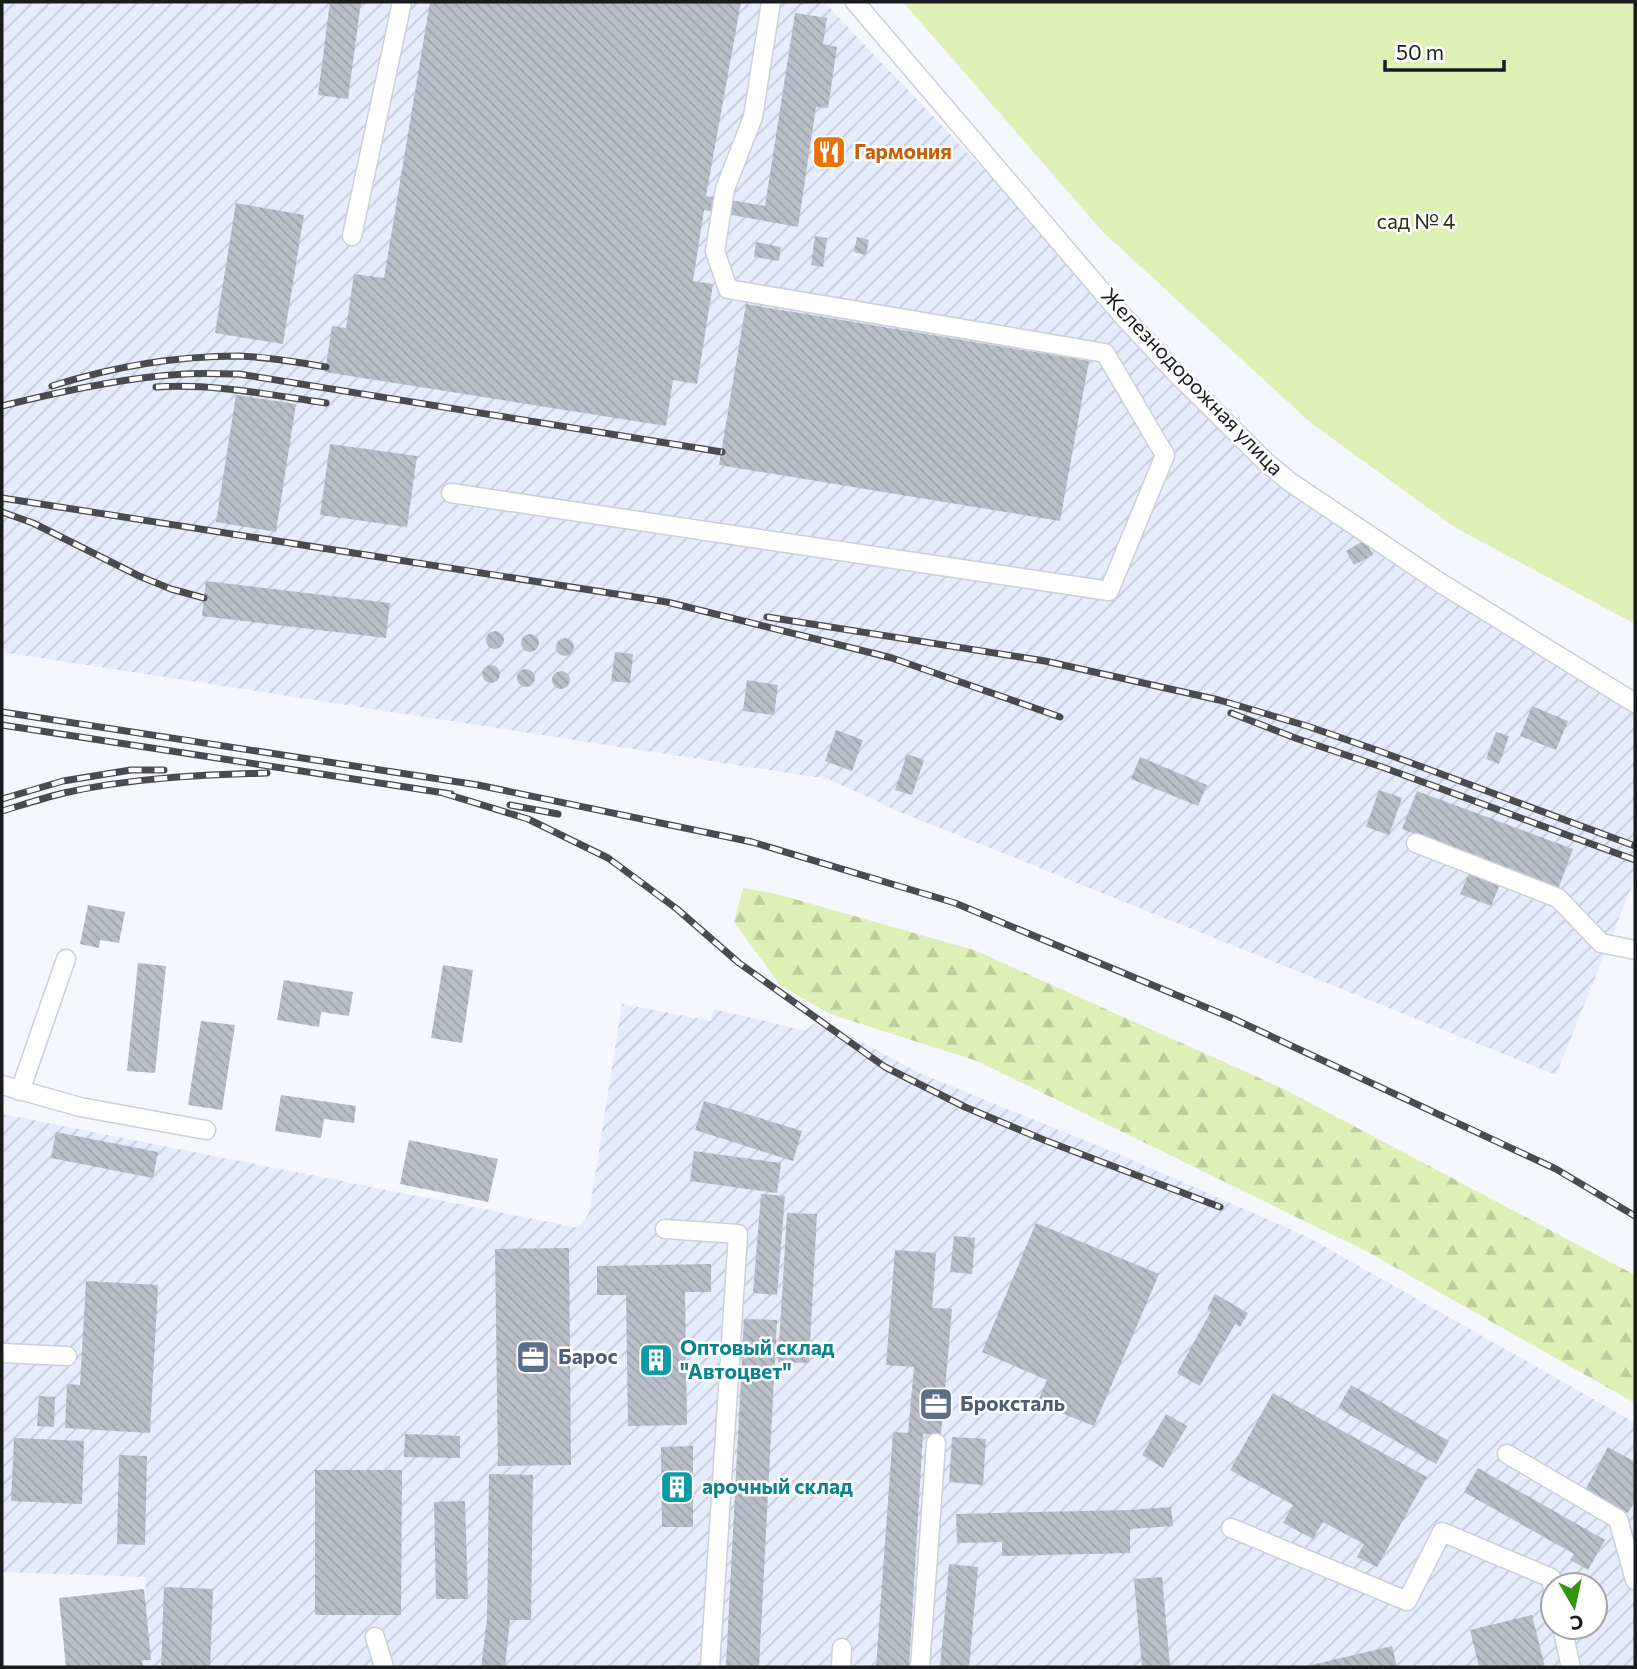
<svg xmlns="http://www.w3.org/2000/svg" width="1637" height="1669" font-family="Commissioner,sans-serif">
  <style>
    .industrial { fill: url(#industrial-furrows); fill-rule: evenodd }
    .green { fill: #ddf1b7 }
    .forest { fill: url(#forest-firs) }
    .building { fill: url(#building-back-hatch) }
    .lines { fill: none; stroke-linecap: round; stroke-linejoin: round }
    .minor-casing { stroke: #cbcfda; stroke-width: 21 }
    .minor { stroke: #fff; stroke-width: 18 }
    .rail-casing { stroke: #4a4b50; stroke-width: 7 }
    .rail { stroke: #fff; stroke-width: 4.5; stroke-dasharray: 13; stroke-linecap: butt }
    .labels { text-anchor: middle; stroke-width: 5; stroke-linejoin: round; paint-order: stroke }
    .food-label { font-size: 21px; font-weight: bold; fill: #c56008; stroke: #fff; text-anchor: start }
    .park-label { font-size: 21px; fill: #29330f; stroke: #fff }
    .street-label { font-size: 21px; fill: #1a1b1f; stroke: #fff }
    .culture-label { font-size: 21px; font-weight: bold; fill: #0d838f; stroke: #fff; text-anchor: start }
    .service-label { font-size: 21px; font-weight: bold; fill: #4e5e75; stroke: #fff; text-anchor: start }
  </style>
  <defs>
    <pattern id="industrial-furrows" width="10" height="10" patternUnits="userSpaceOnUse" patternTransform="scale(1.75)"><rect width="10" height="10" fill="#e5ecfe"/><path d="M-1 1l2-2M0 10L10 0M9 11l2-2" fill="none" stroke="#c4cad9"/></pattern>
    <pattern id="forest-firs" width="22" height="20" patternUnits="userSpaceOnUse" patternTransform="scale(1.75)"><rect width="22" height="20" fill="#ddf1b7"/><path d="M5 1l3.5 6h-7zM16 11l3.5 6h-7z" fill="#bdce9d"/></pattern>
    <pattern id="building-back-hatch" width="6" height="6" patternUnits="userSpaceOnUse" patternTransform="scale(1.75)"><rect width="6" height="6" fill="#b9bdc8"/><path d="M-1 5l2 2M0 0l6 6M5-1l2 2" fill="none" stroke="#9ea2ab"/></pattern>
  </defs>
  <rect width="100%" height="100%" fill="#f5f7fe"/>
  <!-- industrial -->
  <path class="industrial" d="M2,2H824L1122,315L1316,500L1635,702V878L1556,1075L900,812L828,779L2,652Z
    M622,1004L711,1021L714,1009L805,1031L820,1019L919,1073L1123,1156L1308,1237L1635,1423V1667H141L146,1577L2,1572V1114L579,1228L589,1213ZM1553,1585H1595V1627H1553Z"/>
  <!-- green -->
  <path class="green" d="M903,2H1635V624L1456,528L1312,424L1103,232Z"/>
  <!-- forest -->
  <path class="forest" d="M743,888L777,894L974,950L1284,1089L1635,1275V1403L1368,1252L977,1061L830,1014L780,985L734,922Z"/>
  <!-- building -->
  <path class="building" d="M330,2H361L348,99L318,95Z
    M430,2H741L706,196L765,206L795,13L827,18L823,44L837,47L828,108L816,107L798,227L704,210L693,281L713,284L697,384L673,380L666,426L325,372L332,326L346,328L354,274L384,278Z
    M236,203L304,215L283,344L215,333Z
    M815,236L827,238L823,267L811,265Z
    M857,237L869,240L866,255L854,252Z
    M756,242L781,247L779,261L754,257Z
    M746,304L1089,361L1060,521L719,465Z
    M236,395L296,404L276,532L216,522Z
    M330,444L417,456L407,527L320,515Z
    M1365,540L1373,555L1354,565L1346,551Z
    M206,581L390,603L386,638L202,616Z
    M486 640a9 9 0 1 1 18 0a9 9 0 1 1-18 0Z
    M521 643a9 9 0 1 1 18 0a9 9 0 1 1-18 0Z
    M556 647a9 9 0 1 1 18 0a9 9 0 1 1-18 0Z
    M615,652L633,654L630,683L611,681Z
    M482 674a9 9 0 1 1 18 0a9 9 0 1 1-18 0Z
    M517 678a9 9 0 1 1 18 0a9 9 0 1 1-18 0Z
    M552 680a9 9 0 1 1 18 0a9 9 0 1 1-18 0Z
    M747,680L778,685L774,715L743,711Z
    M1532,706L1568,721L1556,750L1520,736Z
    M836,730L863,740L852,771L825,761Z
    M1496,732L1509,736L1499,764L1486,759Z
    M907,754L924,760L912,795L895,790Z
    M1140,757L1207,785L1198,806L1131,779Z
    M1379,790L1402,798L1389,835L1366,827Z
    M1417,791L1573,849L1559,887L1402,829Z
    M1471,869L1501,882L1491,906L1460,894Z
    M88,905L125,912L119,943L100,940L99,948L80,944Z
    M138,963L166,966L155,1073L127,1071Z
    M443,965L473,970L462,1043L431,1038Z
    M284,980L353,992L349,1016L321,1012L319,1027L277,1020Z
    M201,1021L235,1025L222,1110L188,1105Z
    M281,1095L356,1106L354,1123L324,1119L321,1138L275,1131Z
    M704,1101L802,1131L793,1161L695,1130Z
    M56,1132L158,1152L153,1178L51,1158Z
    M409,1140L498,1159L488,1202L400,1184Z
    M694,1151L781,1163L777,1193L690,1181Z
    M761,1194L785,1196L777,1295L753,1293Z
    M787,1213L817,1214L809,1363L778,1362Z
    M1036,1223L1159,1274L1094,1426L1037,1403L1047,1380L982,1352Z
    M954,1236L975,1238L972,1274L950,1272Z
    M569,1248L571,1465L498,1466L495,1249Z
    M895,1250L936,1253L932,1308L952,1309L941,1434H923L909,1667H876L893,1432L908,1433L914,1367L886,1365Z
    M711,1264V1292H685L687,1425L628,1426L626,1295H597V1266Z
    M86,1281L158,1285L150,1433L65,1428L67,1384L80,1385Z
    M1215,1294L1248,1313L1240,1327L1235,1324L1200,1386L1177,1373L1211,1311L1207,1309Z
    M744,1319L777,1320L759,1667H726Z
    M1351,1385L1449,1441L1436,1464L1338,1408Z
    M1273,1393L1427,1477L1377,1567L1357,1557L1364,1544L1323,1522L1313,1539L1283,1523L1293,1505L1230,1470Z
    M39,1396L55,1397L54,1427L37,1426Z
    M1166,1414L1187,1426L1163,1468L1142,1455Z
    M405,1434L460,1436V1458L404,1457Z
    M952,1437L986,1439L983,1485L949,1482Z
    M14,1438L84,1441L82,1504L11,1501Z
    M693,1446V1527H662L661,1447Z
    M1608,1447L1635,1462V1504L1634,1503L1628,1513L1585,1490Z
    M119,1455L147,1456L145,1545L117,1544Z
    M1478,1468L1605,1540L1588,1570L1570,1560L1574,1554L1464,1492Z
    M315,1470H402L401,1615H315Z
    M489,1474L533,1475L531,1620H510L505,1667H481L487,1619Z
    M465,1501L468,1599H436L434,1502Z
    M1171,1507L1173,1526L1130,1529V1553L1002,1556V1542L957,1543L956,1514L1129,1510Z
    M949,1564L978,1567L969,1667H940Z
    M1162,1577L1170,1667H1142L1134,1579Z
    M164,1587L213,1589L210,1667H161Z
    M144,1589L151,1660H142L143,1667H66L59,1598Z
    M1532,1615L1545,1667H1479L1470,1630Z
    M1392,1646L1397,1667H1307V1666Z"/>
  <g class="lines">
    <!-- minor casing -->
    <g class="minor-casing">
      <path id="minor" d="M855,2L1122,315L1177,374L1266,462L1290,482L1439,582L1635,703
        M352,236L402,2
        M451,493L1109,591L1165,455L1105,353L728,289L715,251L725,189L753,117L771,2
        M1416,843L1558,898L1601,943L1635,950
        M2,1085L80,1107L206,1130
        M20,1091L66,959
        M665,1229L738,1234L710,1667
        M2,1353L67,1356
        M1507,1454L1618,1519L1635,1580
        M1231,1528L1407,1601L1442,1532L1551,1578L1553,1589
        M1562,1627L1571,1667
        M375,1637L384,1667
        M841,1667L842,1648
        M920,1667L936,1443"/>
    </g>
    <!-- minor -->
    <use href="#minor" class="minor"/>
    <!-- rail casing -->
    <g class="rail-casing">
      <path id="rail" d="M52,386C112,367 176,356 239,356C268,357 298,362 326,367
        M156,387C213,383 270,395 326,403
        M2,406C58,392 126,377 185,374C203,373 221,374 239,374L722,452
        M2,498L667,602L892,658L1060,717
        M2,512L33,523L139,576L171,589L204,598
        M767,617L1045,661L1219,700L1307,726L1379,751L1635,846
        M2,712L478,785L752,842L955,903L1234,1019L1556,1169L1635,1216
        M1231,713L1298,739L1382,767L1635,860
        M2,725L451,794
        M443,793L528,819L608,858L677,909L739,963L885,1067L965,1107L1044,1140L1220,1207
        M2,799L63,781L131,770H164
        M510,805L558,814
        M2,811C22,805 43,798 64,793C130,778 199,775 267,773"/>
    </g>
    <!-- rail -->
    <use href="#rail" class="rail"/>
  </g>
  <!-- icons -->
  <defs>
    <g id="restaurant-square" transform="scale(1.75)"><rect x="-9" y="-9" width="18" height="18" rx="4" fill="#e8710a" stroke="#fff"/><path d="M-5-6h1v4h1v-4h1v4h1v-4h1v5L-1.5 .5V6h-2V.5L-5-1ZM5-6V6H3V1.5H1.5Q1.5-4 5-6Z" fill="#fff"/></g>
    <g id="office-square" transform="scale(1.75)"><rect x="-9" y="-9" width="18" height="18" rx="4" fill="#5c6f8a" stroke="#fff"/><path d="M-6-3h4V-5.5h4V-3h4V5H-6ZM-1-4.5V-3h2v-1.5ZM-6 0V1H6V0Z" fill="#fff"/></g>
    <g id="building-square" transform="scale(1.75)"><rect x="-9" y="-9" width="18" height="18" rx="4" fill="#0f9aa8" stroke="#fff"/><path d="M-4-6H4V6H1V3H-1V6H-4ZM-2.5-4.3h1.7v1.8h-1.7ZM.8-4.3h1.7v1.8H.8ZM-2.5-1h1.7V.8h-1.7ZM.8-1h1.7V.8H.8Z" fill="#fff"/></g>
  </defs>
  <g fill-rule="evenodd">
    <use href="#restaurant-square" x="829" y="152"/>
    <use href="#office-square" x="533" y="1357"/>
    <use href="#building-square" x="656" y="1360"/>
    <use href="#office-square" x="936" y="1404"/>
    <use href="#building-square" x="677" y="1487"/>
  </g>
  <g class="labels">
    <!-- food labels -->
    <g class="food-label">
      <text x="854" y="159">Гармония</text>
    </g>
    <!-- park labels -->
    <g class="park-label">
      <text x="1416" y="229">сад № 4</text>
    </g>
    <!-- street labels -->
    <g class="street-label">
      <text transform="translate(1192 382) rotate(46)" y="7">Железнодорожная улица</text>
    </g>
    <!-- culture labels -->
    <g class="culture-label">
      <text x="680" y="1355">Оптовый склад<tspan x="680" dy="24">"Автоцвет"</tspan></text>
      <text x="702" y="1494">арочный склад</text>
    </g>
    <!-- service labels -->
    <g class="service-label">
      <text x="558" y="1364">Барос</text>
      <text x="960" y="1411">Броксталь</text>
    </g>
  </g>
  <!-- border -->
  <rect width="1637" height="1669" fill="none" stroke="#1a1b1f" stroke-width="7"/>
  <!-- north arrow -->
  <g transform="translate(1574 1606) rotate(171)"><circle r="33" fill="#ffffff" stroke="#a3a4a5" stroke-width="2"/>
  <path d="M0-5L12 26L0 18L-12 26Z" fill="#349311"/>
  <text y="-10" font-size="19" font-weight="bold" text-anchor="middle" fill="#1a1b1f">С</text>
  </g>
  <!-- scale -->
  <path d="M1385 60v10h119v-10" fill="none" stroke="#1a1b1f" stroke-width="3.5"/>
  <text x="1396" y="60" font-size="21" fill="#1a1b1f" stroke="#ffffff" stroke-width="5" paint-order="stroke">50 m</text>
</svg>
